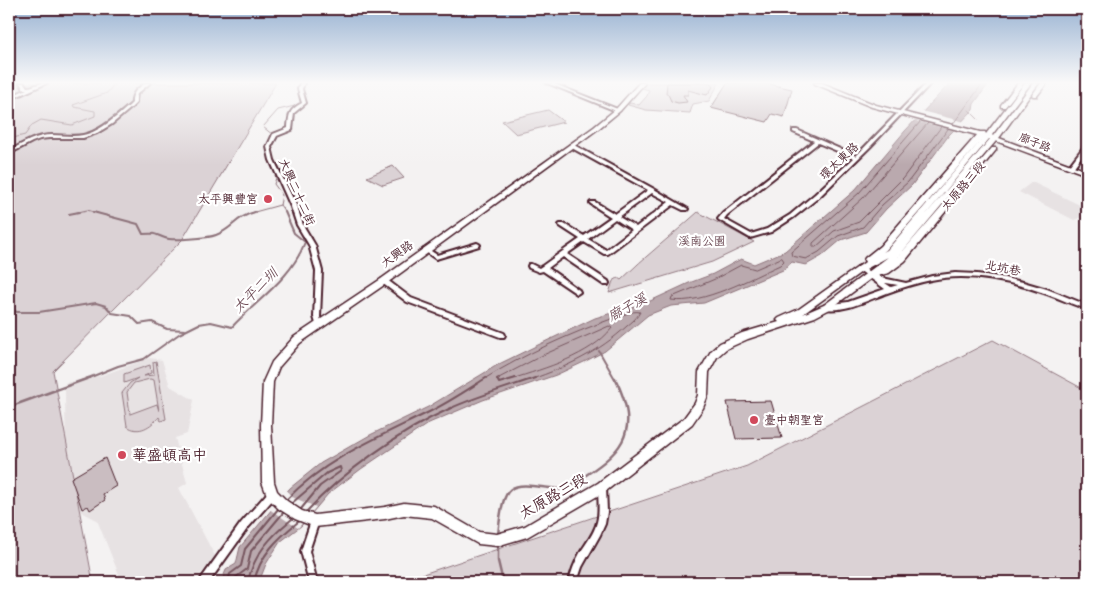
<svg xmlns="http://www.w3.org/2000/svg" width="1096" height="591" font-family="'Shantell Sans','LXGW WenKai TC',sans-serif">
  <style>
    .built { fill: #e7e2e3 }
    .green { fill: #dbd2d5; stroke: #927880; fill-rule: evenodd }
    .water { fill: #baa9ae; stroke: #8d727a }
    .pier { fill: #f4f2f2 }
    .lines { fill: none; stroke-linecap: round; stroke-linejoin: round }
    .shore-far1 { stroke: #77565f; stroke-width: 1 }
    .shore { stroke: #77565f; stroke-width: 2 }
    .stream-far2 { stroke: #8d727a; stroke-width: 1 }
    .stream-far1 { stroke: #8d727a; stroke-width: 2 }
    .stream { stroke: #8d727a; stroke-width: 2.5 }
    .canal { stroke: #baa9ae; stroke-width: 4.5 }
    .building { fill: #cabdc1; stroke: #4a1f2b }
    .street-casing { stroke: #4a1f2b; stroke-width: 4 }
    .secondary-casing { stroke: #4a1f2b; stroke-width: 3 }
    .street { fill: #fff; fill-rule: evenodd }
    .secondary { fill: #fff; fill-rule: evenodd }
    .poi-dot { fill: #d1495b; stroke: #fff; stroke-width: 2 }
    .labels { text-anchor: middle; stroke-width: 4.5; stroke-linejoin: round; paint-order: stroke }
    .far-street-label { font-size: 11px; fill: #4a1f2b; stroke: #fff }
    .street-label { font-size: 12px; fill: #4a1f2b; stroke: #fff }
    .poi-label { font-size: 12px; fill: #4a1f2b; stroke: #fff; text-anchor: end }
    .park-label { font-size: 12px; fill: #6e4c56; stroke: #fff }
    .water-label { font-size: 14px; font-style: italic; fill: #714f59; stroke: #fff }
    .near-poi-label { font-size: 15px; fill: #4a1f2b; stroke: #fff; text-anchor: start }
    .near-street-label { font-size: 15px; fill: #4a1f2b; stroke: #fff }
  </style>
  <rect width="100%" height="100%" fill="#f4f2f2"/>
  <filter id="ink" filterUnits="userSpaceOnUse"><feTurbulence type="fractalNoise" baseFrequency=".02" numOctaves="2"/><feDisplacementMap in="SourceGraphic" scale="10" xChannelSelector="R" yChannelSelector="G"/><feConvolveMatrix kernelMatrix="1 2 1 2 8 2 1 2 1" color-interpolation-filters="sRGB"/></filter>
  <g filter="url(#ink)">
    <!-- built -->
    <path class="built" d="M1032,182L1086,208L1080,214L1084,216L1074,220L1019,192Z
      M150,358L162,360L170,386L194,400L187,434L175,438L187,483L179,488L216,558L193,582H122L97,520L66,504L65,383L100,376Z"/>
    <!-- green -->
    <path class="green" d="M9,83H276L182,240L53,371L93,582H9Z
      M647,83H719L709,101L693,104L690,113L646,110L628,105L630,103L639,105L647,96L649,90L642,88Z
      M548,110L564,122L516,134L502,121Z
      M393,166L404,178L383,185L367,177Z
      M698,212L754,242L712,262L609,293L613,281L618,278L621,280C645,256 673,235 698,212Z
      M993,340L1087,391V582H399L747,466Z
      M156,361L166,419L161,421L159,417C151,426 139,435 127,426L122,393L130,383L138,378L124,383V374L150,365L151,373L144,376L154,375L153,362ZM150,379L154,380L159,411L157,404L130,414L127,392L134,383Z"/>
    <!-- water -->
    <path class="water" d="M950,83H989L974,104L973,110L949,135L912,185L886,209L866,232L841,240L822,256L806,265L792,262L783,270L704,303L671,306L648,315L605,351L584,362L556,375L483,400L429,423L361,469L328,494L301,526L280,542L266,564L259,582H224L222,580L226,570L236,564L240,547L262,521L290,488L321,463L370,435L428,407L499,364L538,345L595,318L648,302L689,283L713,274L741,259L754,264L785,251L855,190L905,131Z"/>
    <!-- pier -->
    <path class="pier" d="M921,111L965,122L956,131L912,120Z
      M285,489L292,497L316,507L298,528L269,509Z"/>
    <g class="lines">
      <!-- shore-far1 -->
      <path class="shore-far1" d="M921,121L859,193L791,252L792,256L806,259L819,252L838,236L863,227L882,205L908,182L948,129
        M928,123L863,198L813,243V247H816L834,231L859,222L903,178L941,127
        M953,124L983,83
        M782,258L784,261L780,265C751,278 703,305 671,300L672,297L715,279L741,265L755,269Z
        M484,379C525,354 569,334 614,318C622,316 632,310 640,312C637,318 632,322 627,326C599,352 567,367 532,379
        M497,379L543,355L609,326L612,328C590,356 545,368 512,379"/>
      <!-- shore -->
      <path class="shore" d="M499,378L497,379L499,383L516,378
        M287,499C327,458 377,438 427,413C448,403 467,390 486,378
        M292,503L327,473L340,467L341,471L320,486L301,509
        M307,511C342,473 402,430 449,409C477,396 506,388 535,378
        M228,582L230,574L241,566L245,549L278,509
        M234,582L235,578L247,569L251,551L283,513
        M248,582C253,555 271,536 292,519
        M254,582C260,555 277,539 298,522"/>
      <!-- stream-far2 -->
      <path class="stream-far2" d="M969,110L978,119
        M273,135L263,127L278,110L307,103L304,101
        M9,139L25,135L32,125L41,120L72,125L95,116V111L74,107L73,105L107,93L115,83
        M270,159L267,150L271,140
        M277,175L274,184L282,195L280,205L286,213
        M74,213L87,210L98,213
        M251,213L280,205"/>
      <!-- stream-far1 -->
      <path class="stream-far1" d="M93,212L138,224L143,234C156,233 154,234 165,238C171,241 209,238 216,235C233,229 235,217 255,212
        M69,214L79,212
        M9,309L17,312H39L96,303L106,306L112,313L131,316L139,324L152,322L167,329L185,330
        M599,351L615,379
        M86,379L118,366L144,359L179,334L199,324L211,322L232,327C257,300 292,278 305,242L294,233L285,212"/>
      <!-- stream -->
      <path class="stream" d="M9,407L89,378
        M498,535C504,476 510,483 564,490C612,457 647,442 615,378
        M498,545V561L503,582"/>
      <!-- canal -->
      <path class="canal" d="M545,83L549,84"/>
    </g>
    <!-- building -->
    <path class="building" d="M667,83H710L713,87L707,95L688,90V95H683L687,102L678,103L671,101L668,94H666Z
      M727,83H765L792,89L784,117L772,114L767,122L711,108Z
      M771,401L782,438L736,439L727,402Z
      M105,458L116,486L103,494L105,500L90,510L88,506L82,509L71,478Z"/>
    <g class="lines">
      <!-- street casing -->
      <g class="street-casing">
        <path id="street" d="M20,83H24L27,87C35,87 40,82 47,83L9,100V97L27,89H24Z
          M146,83H150L137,94L136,100V103L131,108L112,124L97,133L83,138H49L40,139L32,142L9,154V151C23,143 36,135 52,135C63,135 73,137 83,135C100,132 120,114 132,103C131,93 138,88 146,83Z
          M300,83H304L302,89L306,103L294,113L292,130L277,136L271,147L274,160L297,207L303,225L315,245L322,271L320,317L322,325L321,327H317L314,317L316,271L309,245L297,225L291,207L270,160L267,147L273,134L288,128C289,114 289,110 302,103L298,89Z
          M547,83H552L620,110L616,111Z
          M927,83H931L871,146L819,197L794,217L771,232L750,238L719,220L718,219L723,213L814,141L793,132V130H797L856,156ZM818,143L854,158L815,194L790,215L767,229L751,234L724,219L727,215Z
          M570,145H574L654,189L688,209L687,210H683L673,205L608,254H604L584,242L567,254L608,281L609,283L608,285H604L563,257L548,268L579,290L580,292L577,294L543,271L539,272L529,268L528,266L529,264H531L539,268L542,266L560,253L580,239L560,226L559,225L560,224H564L584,236L611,217L591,204L590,203L591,202H595L615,214L648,190L570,147ZM652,193L669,202L636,227L619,217ZM615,219L632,230L606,250L588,239Z
          M1085,145H1087V149L1073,168H1069V166Z
          M477,243L479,244L480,245L479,246L436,259L423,250L424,249H428L437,255Z
          M859,266H863L870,272L887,279L906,283L932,276L955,273L977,274L1000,277L1023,282L1047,289L1087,305V309C1073,305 1059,298 1044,293C1009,281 968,272 931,280C917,283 901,288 887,293C868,300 846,312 825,309L824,307L825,305L848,302L885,289L859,270L858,268ZM885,283H886L898,285L891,287Z
          M382,279H386L411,298L504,333L505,335L504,337H500L407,302L382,283L381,281Z
          M602,483L605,484L606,487L607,512L605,524L600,535L582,567L577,582H569C571,572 575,562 580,553C586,543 594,534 597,522C600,511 598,499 598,487L599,484Z
          M272,490L275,491L276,494L275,497L247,529L209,582H200L201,579L241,523L269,491Z
          M315,517L318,518L319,521L309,551L317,582H309L301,551L312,518Z"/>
      </g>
      <!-- secondary casing -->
      <g class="secondary-casing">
        <path id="secondary" d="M639,83H645L620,111L598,129L387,283L300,343L279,367L273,382L271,425L274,482L277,491L287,501L302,511L315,515L385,507L404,503L434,506L479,532L497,534L525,526L598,483L684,418L695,403L698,395L699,372L711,351L720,343L742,333L779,322L777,320L779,318L799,309L865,262L864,260L865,258L880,246L977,135L872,107L815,84L814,83H822L876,105L980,132H985L986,134L1025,83H1031L992,135L993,136L1033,83H1039L999,138L1087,171V175L996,141L897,258L992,148H996V150L905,261L889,273L873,277L830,309L815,317L748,339L726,349L717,357L709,372L708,395L703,408L692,424L606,491L527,537L497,546L478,544L432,518L404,515L385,519L315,527L295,519L279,509L268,498L262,482L261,425L263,382L272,362L294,337L381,279L594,127L616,109ZM984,137L887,250L883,252L886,250ZM989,139H990L923,218ZM888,257L824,305L803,314L864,270Z
          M1018,83H1024L1005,107H1001V105Z
          M1041,83H1047L1037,96H1033L1032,95Z"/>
      </g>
      <!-- street -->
      <use href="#street" class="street"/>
      <!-- secondary -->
      <use href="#secondary" class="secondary"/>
    </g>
  </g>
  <!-- sky -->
  <linearGradient id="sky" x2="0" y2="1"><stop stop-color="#95b0d1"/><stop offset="0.5" stop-color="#faf9f9"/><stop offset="1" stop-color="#faf9f9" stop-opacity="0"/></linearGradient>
  <rect width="1096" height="165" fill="url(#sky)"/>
  <!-- markers -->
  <g class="poi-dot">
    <circle cx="268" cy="199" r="5"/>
    <circle cx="754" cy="420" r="5"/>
    <circle cx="122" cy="455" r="5"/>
  </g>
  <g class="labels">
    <!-- far-street labels -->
    <g class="far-street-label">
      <text transform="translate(1035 142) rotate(21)" y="4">廍子路</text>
    </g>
    <!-- street labels -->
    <g class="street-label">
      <text transform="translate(839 161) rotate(-43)" y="4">環太東路</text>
      <text transform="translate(963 186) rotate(-50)" y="4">太原路三段</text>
      <text transform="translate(297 192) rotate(66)" y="4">大興二十二街</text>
      <text transform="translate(397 254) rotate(-36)" y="4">大興路</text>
      <text transform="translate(1003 268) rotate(11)" y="4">北坑巷</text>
    </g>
    <!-- poi labels -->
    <g class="poi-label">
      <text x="258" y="203">太平興豐宮</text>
      <text x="764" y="424" text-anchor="start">臺中朝聖宮</text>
    </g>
    <!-- park labels -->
    <g class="park-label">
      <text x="702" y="245">溪南公園</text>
    </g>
    <!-- water labels -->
    <g class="water-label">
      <text transform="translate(255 290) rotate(-45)" y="5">太平二圳</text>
      <text transform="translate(627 307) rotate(-29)" y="5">廍子溪</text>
    </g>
    <!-- near-poi labels -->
    <g class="near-poi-label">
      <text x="132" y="460">華盛頓高中</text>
    </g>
    <!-- near-street labels -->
    <g class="near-street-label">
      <text transform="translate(553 496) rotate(-30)" y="5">太原路三段</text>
    </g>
  </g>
  <!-- margin -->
  <rect width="1096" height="591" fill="none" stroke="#fff" stroke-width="30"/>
  <rect x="15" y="15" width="1066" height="561" fill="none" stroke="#4a1f2b" stroke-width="2" filter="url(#ink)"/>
</svg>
